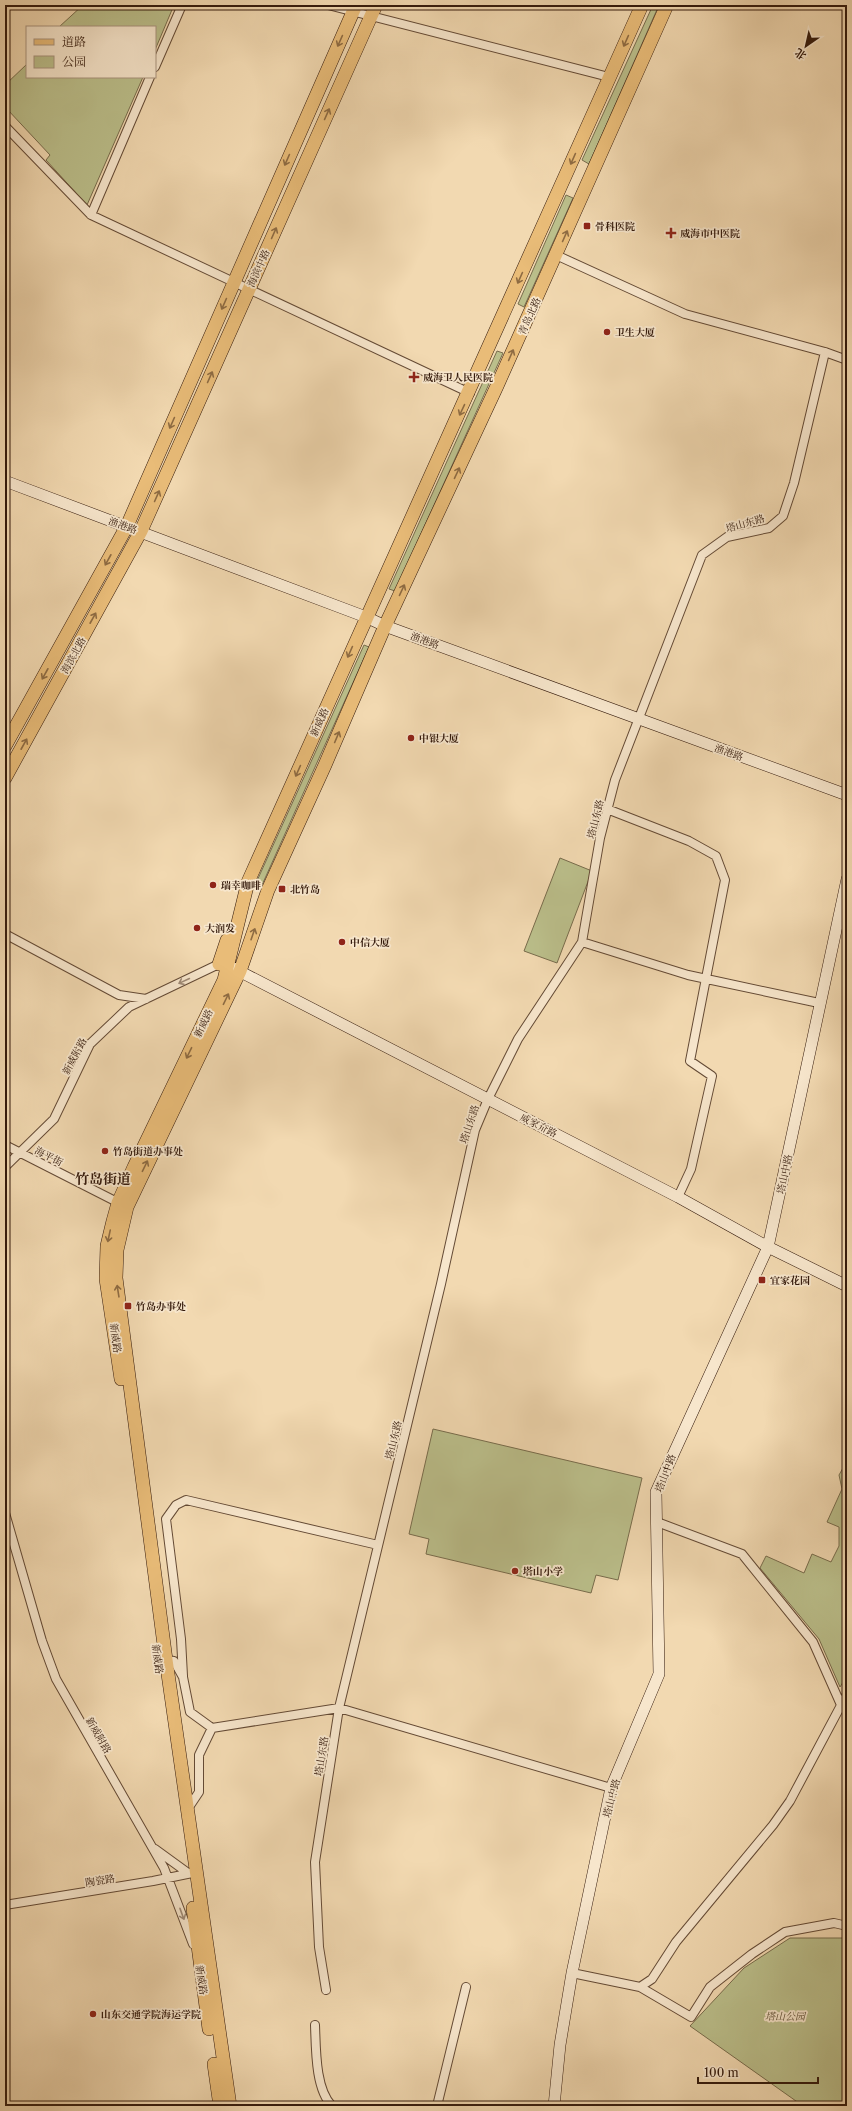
<svg xmlns="http://www.w3.org/2000/svg" width="852" height="2111" font-family="'Libre Caslon Text','Noto Serif SC',serif">
  <style>
    .green { fill: #bbbf8b; stroke: #786c4c }
    .lines { fill: none; stroke-linecap: round; stroke-linejoin: round }
    .street-casing { stroke: #644a35; stroke-width: 10 }
    .secondary-casing { stroke: #341a0c; stroke-width: 12 }
    .primary-casing { stroke: #341a0c; stroke-width: 14 }
    .street { stroke: #f7e6cc; stroke-width: 8 }
    .secondary { stroke: #f7e6cc; stroke-width: 11 }
    .primary { stroke: #e9bc78; stroke-width: 13 }
    .oneway { stroke: #8e6b42 }
    .oneway2 { stroke: #9f8a76 }
    .poi-dot { fill: #8f2418; stroke: #f7e6cc; stroke-width: 1.5 }
    .labels { text-anchor: middle; stroke-width: 3.5; stroke-linejoin: round; paint-order: stroke }
    .poi-label { font-size: 10px; font-weight: bold; fill: #341a0c; stroke: #f7e6cc; text-anchor: start }
    .street-label { font-size: 10px; fill: #341a0c; stroke: #f7e6cc }
    .park-label { font-size: 10px; font-style: italic; fill: #5c4c32; stroke: #f7e6cc }
    .district-label { font-size: 14px; font-weight: bold; fill: #341a0c; stroke: #f7e6cc }
  </style>
  <rect width="100%" height="100%" fill="#f2d9b1"/>
  <filter id="stains"><feTurbulence type="fractalNoise" baseFrequency=".005" numOctaves="4"/><feColorMatrix values="0 0 0 0 .2 0 0 0 0 .09 0 0 0 0 .02 0 0 0 .5 -.17"/></filter>
  <radialGradient id="worn" r=".72"><stop offset=".6" stop-color="#630" stop-opacity="0"/><stop offset="1" stop-color="#630" stop-opacity=".3"/></radialGradient>
  <!-- green -->
  <path class="green" d="M83,5H174L155,50V27H59Z
    M653,5H659L589,164L582,160Z
    M27,64V77H143L87,205L46,160L50,155L7,109L5,111V85Z
    M566,195L573,198L524,307L518,304Z
    M497,351L503,353L395,591L389,589Z
    M364,645L369,647L262,885L256,883Z
    M560,858L592,871L557,963L524,951Z
    M433,1429L642,1478L618,1580L596,1575L591,1593L426,1554L429,1539L409,1534Z
    M847,1461V1676L840,1687L819,1639L760,1568L766,1556L804,1573L812,1554L831,1562L839,1546V1527L827,1522L842,1489L839,1475Z
    M790,1938H847V2106H803L690,2026L744,1968Z"/>
  <g class="lines">
    <!-- street casing -->
    <g class="street-casing">
      <path id="street" d="M328,5L609,77
        M155,67L182,5
        M5,126L91,215L470,393
        M91,215L150,77
        M556,255L685,314L825,352L847,360
        M607,809L689,841L716,856L725,880L690,1061L712,1076L691,1169L678,1197
        M5,934L119,995L146,999
        M582,942L688,975L819,1003
        M5,1145L121,1204
        M5,1167L54,1119L90,1044L129,1007L219,964L223,965
        M5,1513L42,1641L56,1679L164,1868L193,1944
        M657,1522L742,1554L813,1642L841,1705
        M166,1660L174,1661L183,1677L190,1712L212,1728L339,1708L611,1788
        M183,1676L181,1639L166,1519L176,1505L186,1500L378,1545
        M187,1810L199,1792V1755L212,1728
        M155,1849L188,1873
        M5,1905L153,1881L197,1872
        M572,1973L640,1987L652,1979L676,1942L773,1825L790,1801L847,1694
        M640,1987L691,2017L710,1987L752,1954L785,1932L834,1923L847,1926
        M326,1990L319,1947L315,1862L339,1708L441,1284L475,1130L488,1099L518,1039L582,942L600,838L615,780L702,555L727,537L769,528L783,516L794,483L825,352
        M315,2025C316,2048 315,2089 332,2106
        M437,2106L466,1987"/>
    </g>
    <!-- secondary casing -->
    <g class="secondary-casing">
      <path id="secondary" d="M5,481L366,617L385,626L847,795
        M233,968L678,1197L768,1247L847,1286
        M554,2106L560,2045L572,1973L611,1788L659,1674L656,1492L768,1247L847,879"/>
    </g>
    <!-- primary casing -->
    <g class="primary-casing">
      <path id="primary" d="M5,746L127,526L356,5
        M5,778L141,531L376,5
        M219,964L227,940
        M121,1379L106,1279L107,1246L113,1221L118,1203L134,1167L224,980L248,882L642,5
        M193,1908L209,2029
        M214,2064L220,2106
        M230,2106L166,1660L116,1278L117,1250L127,1207L240,971L268,890L325,765L385,626L497,386L667,5"/>
    </g>
    <!-- street -->
    <use href="#street" class="street"/>
    <!-- secondary -->
    <use href="#secondary" class="secondary"/>
    <!-- primary -->
    <use href="#primary" class="primary"/>
  </g>
  <!-- one-way arrows -->
  <defs><path id="oneway-shaft" d="M-6 0H5M1.5-3L5.5 0L1.5 3" fill="none" stroke-width="1.6" stroke-linecap="round" stroke-linejoin="round"/></defs>
  <g class="oneway">
    <use href="#oneway-shaft" transform="translate(340 41) rotate(114)"/>
    <use href="#oneway-shaft" transform="translate(626 41) rotate(114)"/>
    <use href="#oneway-shaft" transform="translate(327 114) rotate(-66)"/>
    <use href="#oneway-shaft" transform="translate(573 159) rotate(114)"/>
    <use href="#oneway-shaft" transform="translate(287 160) rotate(114)"/>
    <use href="#oneway-shaft" transform="translate(274 233) rotate(-66)"/>
    <use href="#oneway-shaft" transform="translate(565 236) rotate(-66)"/>
    <use href="#oneway-shaft" transform="translate(520 278) rotate(114)"/>
    <use href="#oneway-shaft" transform="translate(224 304) rotate(114)"/>
    <use href="#oneway-shaft" transform="translate(511 355) rotate(-66)"/>
    <use href="#oneway-shaft" transform="translate(210 377) rotate(-66)"/>
    <use href="#oneway-shaft" transform="translate(462 410) rotate(115)"/>
    <use href="#oneway-shaft" transform="translate(172 423) rotate(114)"/>
    <use href="#oneway-shaft" transform="translate(457 473) rotate(-65)"/>
    <use href="#oneway-shaft" transform="translate(157 496) rotate(-66)"/>
    <use href="#oneway-shaft" transform="translate(108 560) rotate(119)"/>
    <use href="#oneway-shaft" transform="translate(402 590) rotate(-65)"/>
    <use href="#oneway-shaft" transform="translate(93 618) rotate(-61)"/>
    <use href="#oneway-shaft" transform="translate(350 652) rotate(114)"/>
    <use href="#oneway-shaft" transform="translate(45 674) rotate(119)"/>
    <use href="#oneway-shaft" transform="translate(337 737) rotate(-67)"/>
    <use href="#oneway-shaft" transform="translate(24 744) rotate(-61)"/>
    <use href="#oneway-shaft" transform="translate(298 771) rotate(114)"/>
    <use href="#oneway-shaft" transform="translate(253 934) rotate(-71)"/>
    <use href="#oneway-shaft" transform="translate(226 999) rotate(-64)"/>
    <use href="#oneway-shaft" transform="translate(189 1053) rotate(116)"/>
    <use href="#oneway-shaft" transform="translate(145 1166) rotate(-64)"/>
    <use href="#oneway-shaft" transform="translate(109 1236) rotate(102)"/>
    <use href="#oneway-shaft" transform="translate(118 1291) rotate(-99)"/>
  </g>
  <g class="oneway2">
    <use href="#oneway-shaft" transform="translate(184 981) rotate(155)"/>
    <use href="#oneway-shaft" transform="translate(182 1914) rotate(70)"/>
  </g>
  <!-- markers -->
  <g class="poi-dot">
    <rect x="583" y="222" width="8" height="8" rx="2"/>
    <path d="M669 227h4v4h4v4h-4v4h-4v-4h-4v-4h4z"/>
    <circle cx="607" cy="332" r="4"/>
    <path d="M412 371h4v4h4v4h-4v4h-4v-4h-4v-4h4z"/>
    <circle cx="411" cy="738" r="4"/>
    <circle cx="213" cy="885" r="4"/>
    <rect x="278" y="885" width="8" height="8" rx="2"/>
    <circle cx="197" cy="928" r="4"/>
    <circle cx="342" cy="942" r="4"/>
    <circle cx="105" cy="1151" r="4"/>
    <rect x="758" y="1276" width="8" height="8" rx="2"/>
    <rect x="124" y="1302" width="8" height="8" rx="2"/>
    <circle cx="515" cy="1571" r="4"/>
    <circle cx="93" cy="2014" r="4"/>
  </g>
  <g class="labels">
    <!-- poi labels -->
    <g class="poi-label">
      <text x="595" y="230">骨科医院</text>
      <text x="680" y="237">威海市中医院</text>
      <text x="615" y="336">卫生大厦</text>
      <text x="423" y="381">威海卫人民医院</text>
      <text x="419" y="742">中银大厦</text>
      <text x="221" y="889">瑞幸咖啡</text>
      <text x="290" y="893">北竹岛</text>
      <text x="205" y="932">大润发</text>
      <text x="350" y="946">中信大厦</text>
      <text x="113" y="1155">竹岛街道办事处</text>
      <text x="770" y="1284">宜家花园</text>
      <text x="136" y="1310">竹岛办事处</text>
      <text x="523" y="1575">塔山小学</text>
      <text x="101" y="2018">山东交通学院海运学院</text>
    </g>
    <!-- street labels -->
    <g class="street-label">
      <text transform="translate(258 268) rotate(-66)" y="4">海滨中路</text>
      <text transform="translate(529 316) rotate(-66)" y="4">青岛北路</text>
      <text transform="translate(745 523) rotate(-16)" y="4">塔山东路</text>
      <text transform="translate(123 525) rotate(20)" y="4">渔港路</text>
      <text transform="translate(425 640) rotate(20)" y="4">渔港路</text>
      <text transform="translate(73 655) rotate(-61)" y="4">海滨北路</text>
      <text transform="translate(319 722) rotate(-66)" y="4">新威路</text>
      <text transform="translate(729 752) rotate(20)" y="4">渔港路</text>
      <text transform="translate(595 819) rotate(-76)" y="4">塔山东路</text>
      <text transform="translate(203 1023) rotate(-64)" y="4">新威路</text>
      <text transform="translate(74 1056) rotate(-62)" y="4">新威附路</text>
      <text transform="translate(469 1124) rotate(-72)" y="4">塔山东路</text>
      <text transform="translate(539 1125) rotate(27)" y="4">威家夼路</text>
      <text transform="translate(49 1156) rotate(27)" y="4">海平街</text>
      <text transform="translate(784 1174) rotate(-78)" y="4">塔山中路</text>
      <text transform="translate(116 1338) rotate(82)" y="4">新威路</text>
      <text transform="translate(393 1440) rotate(-76)" y="4">塔山东路</text>
      <text transform="translate(665 1473) rotate(-69)" y="4">塔山中路</text>
      <text transform="translate(158 1659) rotate(82)" y="4">新威路</text>
      <text transform="translate(99 1735) rotate(60)" y="4">新威附路</text>
      <text transform="translate(321 1756) rotate(-81)" y="4">塔山东路</text>
      <text transform="translate(611 1798) rotate(-75)" y="4">塔山中路</text>
      <text transform="translate(100 1880) rotate(-9)" y="4">陶瓷路</text>
      <text transform="translate(202 1980) rotate(81)" y="4">新威路</text>
    </g>
    <!-- park labels -->
    <g class="park-label">
      <text x="785" y="2020">塔山公园</text>
    </g>
    <!-- district labels -->
    <g class="district-label">
      <text x="103" y="1184">竹岛街道</text>
    </g>
  </g>
  <!-- margin -->
  <rect width="852" height="2111" fill="none" stroke="#f2d9b1" stroke-width="20"/>
  <rect x="6" y="6" width="840" height="2099" fill="none" stroke="#341a0c" stroke-width="2"/>
  <rect x="10" y="10" width="832" height="2091" fill="none" stroke="#341a0c"/>
  <!-- legend -->
  <rect x="26" y="26" width="130" height="52" fill="#f7e6cc" stroke="#a9947f"/>
  <rect x="34" y="39" width="20" height="6" fill="#e9bc78" stroke="#a9947f"/>
  <text x="62" y="46" font-size="12" fill="#341a0c">道路</text>
  <rect x="34" y="56" width="20" height="12" fill="#bbbf8b" stroke="#a9947f"/>
  <text x="62" y="66" font-size="12" fill="#341a0c">公园</text>
  <!-- north arrow -->
  <g transform="translate(806 46) rotate(214)" stroke="#f7e6cc" stroke-width="3" paint-order="stroke">
  <path d="M0-3L7 15L0 10L-7 15Z" fill="#341a0c"/>
  <text y="-6" font-size="11" font-weight="bold" text-anchor="middle" fill="#341a0c">北</text>
  </g>
  <!-- scale -->
  <path d="M698 2077v6h120v-6" fill="none" stroke="#341a0c" stroke-width="2"/>
  <text x="704" y="2077" font-size="12" fill="#341a0c" stroke="#f7e6cc" stroke-width="3" paint-order="stroke">100 m</text>
  <rect width="100%" height="100%" filter="url(#stains)"/>
  <rect width="100%" height="100%" fill="url(#worn)"/>
</svg>
